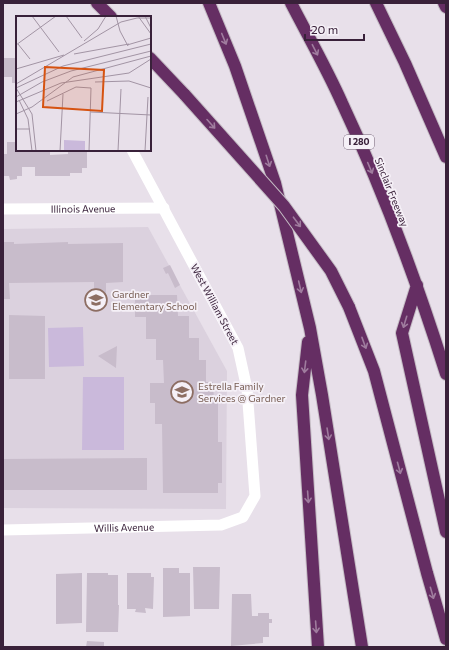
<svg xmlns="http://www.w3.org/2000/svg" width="449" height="650" font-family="Commissioner,sans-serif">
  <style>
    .built { fill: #dbd1de }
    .green { fill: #cab9db }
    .building { fill: #c8bccb }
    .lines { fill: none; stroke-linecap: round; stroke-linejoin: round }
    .motorway-casing { stroke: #c4bcc4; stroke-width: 14 }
    .minor { stroke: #fff; stroke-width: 11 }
    .motorway { stroke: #652e63; stroke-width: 12 }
    .motorway-bridge-casing { stroke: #c4bcc4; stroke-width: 14; stroke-linecap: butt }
    .motorway-bridge { stroke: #652e63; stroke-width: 12 }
    .oneway { stroke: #9f7c9e }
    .labels { text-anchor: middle; stroke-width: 3.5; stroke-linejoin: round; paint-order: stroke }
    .shield { fill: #f5f0f7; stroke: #715f73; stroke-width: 1 }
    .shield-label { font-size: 9px; font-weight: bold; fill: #39213a }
    .street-label { font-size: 10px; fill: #39213a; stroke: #f5f0f7 }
    .education-label { font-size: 10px; fill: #785e54; stroke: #f5f0f7; text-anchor: start }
    .inset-road { fill: none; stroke: #a294a4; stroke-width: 1 }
    .view { fill: #d65311; fill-opacity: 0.15; stroke: #d65311; stroke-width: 2 }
    .inset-edge { fill: none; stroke: #39213a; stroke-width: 2 }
  </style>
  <rect width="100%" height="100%" fill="#e8e0ea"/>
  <!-- built -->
  <path class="built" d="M148,227L227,371L226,509L3,508V229Z"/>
  <!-- green -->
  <path class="green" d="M83,327L84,366L49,367L48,328Z
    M83,377H124V450H82Z"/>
  <!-- building -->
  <path class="building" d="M3,58H17V83H12V77H3Z
    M7,142H17V150H50V155L68,154V150H87V168H82V173H70V176H35V167H22V176H17V179L10,180L9,176H3V154H7Z
    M3,242H14V244L68,242V244L123,243V282L106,283V299H94V282L9,283L10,299H3Z
    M170,265L180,285L175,288L168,273L166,274L163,268Z
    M135,295H177L178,316H189V338H199V360H206V382H213L214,402H218V442H222V483H218V493H163L162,424H155V403H150V383H164L163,360H156V339H146V317H135Z
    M9,315L45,316V379H9Z
    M117,346L116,368L98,356Z
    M147,458V490H3V459Z
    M193,567H220L219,609H194Z
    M163,568H179V573H190V616L163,617Z
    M82,573V623L56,624V574Z
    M87,573H108V575H118V605H119L118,632H86Z
    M127,573H151V577H154L153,609L145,608L146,613L135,612L136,609H127Z
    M232,594H251L252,616H258V613H269V619H272V623H269V637H263V643L231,646Z
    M87,641L104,642V647H86Z"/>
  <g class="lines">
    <!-- motorway casing -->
    <g class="motorway-casing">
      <path id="motorway" d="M97,3L111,17
        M209,3L235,66L275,183L310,328L322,395L362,647
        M291,3C308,36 327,69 342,103C383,190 417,282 446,374
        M376,3L405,63L446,157
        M444,3L446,7
        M150,58L185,95
        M417,285L402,333L446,532
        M349,307L374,371L427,573L446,639
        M308,342L302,395L318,647"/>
    </g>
    <!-- minor -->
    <g class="minor">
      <path id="s1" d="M3,209L164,208"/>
      <path id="s2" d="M3,530L221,525L243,517L255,496L247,389L238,348L132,150"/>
    </g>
    <!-- motorway -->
    <use href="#motorway" class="motorway"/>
    <!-- motorway-bridge casing -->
    <g class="motorway-bridge-casing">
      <path id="motorway-bridge" d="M185,95L284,206L331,271L349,307"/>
    </g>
    <!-- motorway-bridge -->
    <use href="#motorway-bridge" class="motorway-bridge"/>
  </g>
  <!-- one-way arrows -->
  <defs><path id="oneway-shaft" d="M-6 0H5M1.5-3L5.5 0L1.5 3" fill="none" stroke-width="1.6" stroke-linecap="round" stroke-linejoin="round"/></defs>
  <g class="oneway">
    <use href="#oneway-shaft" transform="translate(224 39) rotate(68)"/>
    <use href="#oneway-shaft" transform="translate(315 50) rotate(63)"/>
    <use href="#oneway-shaft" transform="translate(211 124) rotate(48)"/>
    <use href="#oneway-shaft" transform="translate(268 161) rotate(72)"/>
    <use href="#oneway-shaft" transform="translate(370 168) rotate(67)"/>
    <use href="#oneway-shaft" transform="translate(297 222) rotate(53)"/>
    <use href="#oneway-shaft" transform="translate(300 287) rotate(77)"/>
    <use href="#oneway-shaft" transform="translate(405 322) rotate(107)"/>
    <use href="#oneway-shaft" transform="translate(364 343) rotate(70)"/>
    <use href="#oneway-shaft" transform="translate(305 367) rotate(97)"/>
    <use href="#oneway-shaft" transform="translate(328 434) rotate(81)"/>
    <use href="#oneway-shaft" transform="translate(399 468) rotate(75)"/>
    <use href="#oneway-shaft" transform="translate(308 497) rotate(86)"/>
    <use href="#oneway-shaft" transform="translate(432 593) rotate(74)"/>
    <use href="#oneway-shaft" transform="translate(316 627) rotate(86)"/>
  </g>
  <!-- icons -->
  <defs>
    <g id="school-ring" transform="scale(1.15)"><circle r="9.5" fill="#f5f0f7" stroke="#8d6e63" stroke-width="1.5"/><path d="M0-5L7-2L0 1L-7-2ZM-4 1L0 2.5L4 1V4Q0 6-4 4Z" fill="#8d6e63"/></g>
  </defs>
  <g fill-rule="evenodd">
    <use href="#school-ring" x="96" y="300"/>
    <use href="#school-ring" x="182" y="392"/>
  </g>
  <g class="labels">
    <!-- shield labels -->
    <rect class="shield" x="344" y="135" width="30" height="14" rx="3"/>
    <g class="shield-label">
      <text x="359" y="145">I 280</text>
    </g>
    <!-- street labels -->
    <g class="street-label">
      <text transform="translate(392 192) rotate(68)" y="4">Sinclair Freeway</text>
      <text dy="4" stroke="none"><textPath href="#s1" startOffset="80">Illinois Avenue</textPath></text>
      <text transform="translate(215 304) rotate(62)" y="4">West William Street</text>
      <text dy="4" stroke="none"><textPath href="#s2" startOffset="121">Willis Avenue</textPath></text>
    </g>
    <!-- education labels -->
    <g class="education-label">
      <text x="112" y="298">Gardner<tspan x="112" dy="12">Elementary School</tspan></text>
      <text x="198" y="390">Estrella Family<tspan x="198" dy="12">Services @ Gardner</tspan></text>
    </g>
  </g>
  <!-- overview -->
  <g transform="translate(16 16)">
    <rect width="135" height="135" fill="#e8e0ea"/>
    <path d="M48,124L69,125V135H48Z" fill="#cab9db"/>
    <path class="inset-road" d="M16,0L43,36M50,0L66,22M100,0L104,15L112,30M122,0L135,18M129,0L135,12M68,25L82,13L90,0M2,28L14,43M0,29L40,0M111,29L135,22M58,38L113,28M0,53L48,39M79,66L113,65L135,72M0,68L105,6L121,2H135M0,72L16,98L20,135M0,72L47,50L135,28M0,81L26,66L55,55L135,35M3,84L12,103L16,135M31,85L60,71L75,72L73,135M0,86L45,67L113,57L135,43M75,96L135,99M0,98L16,91L57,61L135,40M0,113H14M44,135L47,78M102,135L105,73M129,135L132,81"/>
    <path class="view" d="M29,51L88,54L86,95L27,91Z"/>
    <rect width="135" height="135" class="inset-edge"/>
  </g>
  <!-- border -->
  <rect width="449" height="650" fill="none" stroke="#39213a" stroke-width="8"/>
  <!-- scale -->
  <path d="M305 34v6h59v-6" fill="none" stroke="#39213a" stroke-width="2"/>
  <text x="311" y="34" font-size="12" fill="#39213a" stroke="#f5f0f7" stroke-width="3" paint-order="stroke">20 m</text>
</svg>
